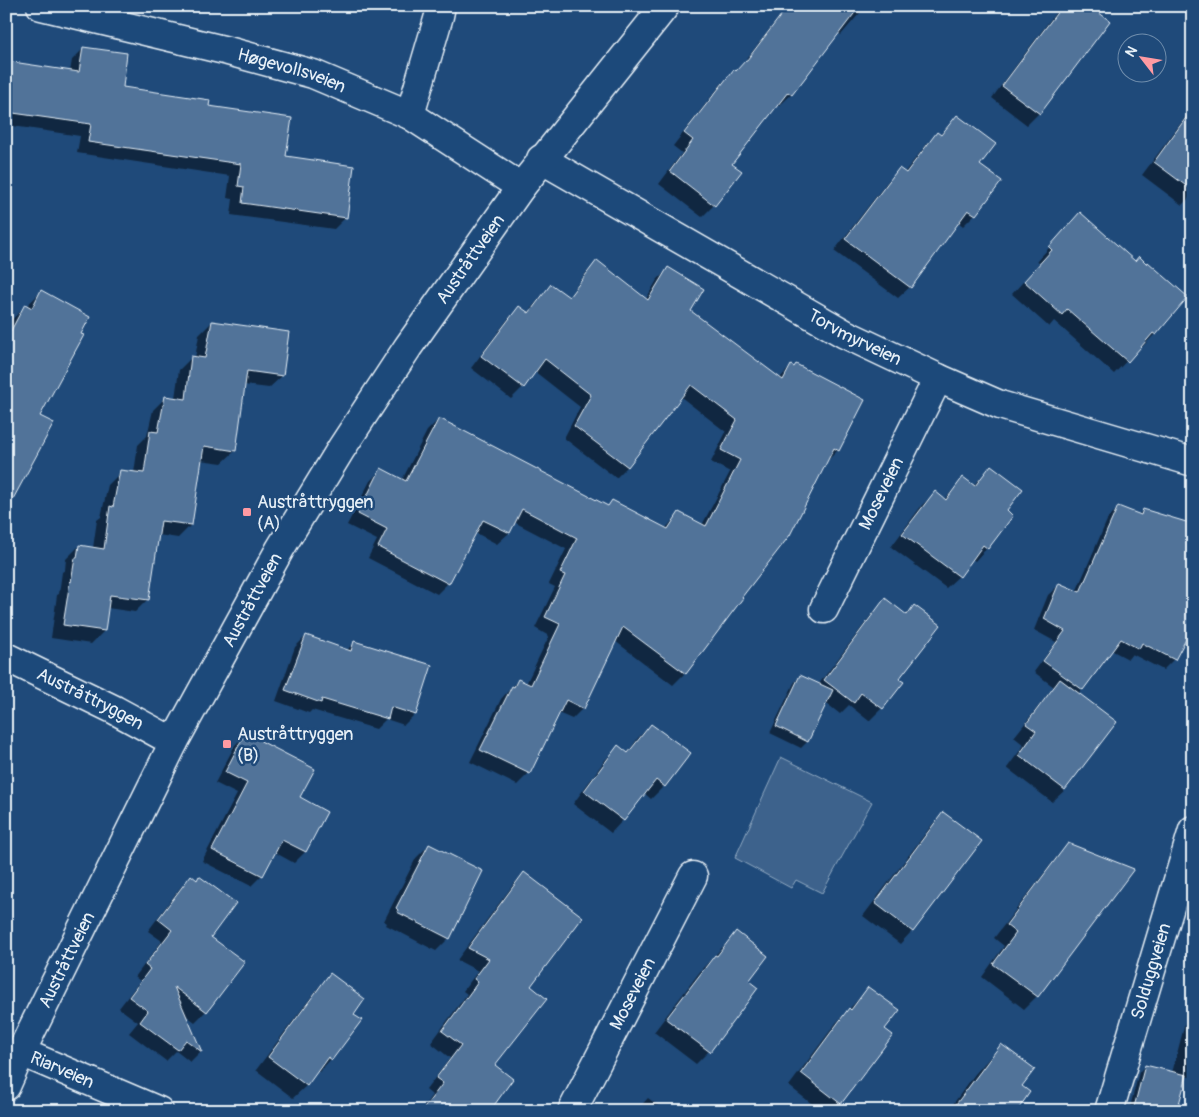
<svg xmlns="http://www.w3.org/2000/svg" width="1199" height="1117" font-family="Pangolin,sans-serif">
  <style>
    .green { fill: #3c628c; stroke: #92aac2 }
    .shadow { fill: #0007 }
    .building { fill: #517399; stroke: #e8f1f8 }
    .lines { fill: none; stroke-linecap: round; stroke-linejoin: round }
    .minor-casing { stroke: #e8f1f8; stroke-width: 31 }
    .major-casing { stroke: #e8f1f8; stroke-width: 31 }
    .minor { stroke: #1f4a7a; stroke-width: 28 }
    .major { stroke: #1f4a7a; stroke-width: 28 }
    .poi-dot { fill: #ff9aa2; stroke: #1f4a7a; stroke-width: 2 }
    .labels { text-anchor: middle; stroke-width: 5; stroke-linejoin: round; paint-order: stroke }
    .street-label { font-size: 18px; fill: #e8f1f8; stroke: #1f4a7a }
    .poi-label { font-size: 18px; fill: #e8f1f8; stroke: #1f4a7a; text-anchor: start }
  </style>
  <rect width="100%" height="100%" fill="#1f4a7a"/>
  <filter id="ink" filterUnits="userSpaceOnUse"><feTurbulence type="fractalNoise" baseFrequency=".02" numOctaves="2"/><feDisplacementMap in="SourceGraphic" scale="10" xChannelSelector="R" yChannelSelector="G"/><feConvolveMatrix kernelMatrix="1 2 1 2 8 2 1 2 1" color-interpolation-filters="sRGB"/></filter>
  <g filter="url(#ink)">
    <!-- green -->
    <path class="green" d="M781,757L872,802L822,893L796,880L791,888L735,858Z"/>
    <!-- shadow -->
    <path class="shadow" d="M788,6H866L841,35L838,33L791,95L779,106L777,105L730,165L714,205L702,217L659,184L682,153L673,146L722,83L741,66Z
      M1050,6H1088L1108,22L1039,113L1027,125L992,98L1056,12Z
      M84,48L121,88L208,107L285,157L346,217L334,229L231,215L233,199L227,198L230,176L77,153L80,136L6,125V63L70,72L72,60Z
      M1193,107V194L1182,205L1142,175Z
      M957,116L978,165L1000,181L975,214L963,226L958,222L910,287L898,298L834,251L888,181L899,170L904,173L926,145L937,133L940,135Z
      M1068,227L1135,262L1155,334L1142,347L1141,346L1114,374L1054,321L1049,327L1012,294L1040,263L1037,261Z
      M597,262L646,299L657,280L668,269L690,312L780,378L791,366L863,400L838,450L826,462L740,597L742,598L685,673L673,685L615,641L583,708L572,719L558,713L529,773L517,785L470,762L501,699L518,680L526,684L549,636L535,628L555,587L549,584L566,549L514,522L509,533L497,544L476,533L448,583L437,594L368,558L377,540L347,525L370,481L381,470L402,480L427,431L439,419L607,507L665,529L679,513L702,525L730,472L711,462L726,432L681,397L628,466L616,478L564,438L580,407L534,371L523,387L511,399L471,368L508,319L520,307L527,313L551,285L568,298L586,273Z
      M41,292L39,416L6,509V325Z
      M212,322L282,376L269,388L244,385L235,451L222,463L200,460L191,525L178,538L158,535L148,599L135,612L107,608L104,631L91,644L51,638L57,595L59,594L62,572L65,570L66,559L79,546L93,548L97,520L101,517L108,485L121,472L134,473L138,445L147,436L153,410L166,397L175,398L179,370L192,357L195,358L199,335Z
      M991,467L1005,511L987,548L975,561L972,559L959,576L946,588L891,547L922,505L935,493L944,500L963,479L973,486Z
      M1119,507L1138,515L1143,510L1193,623L1174,659L1163,670L1132,654L1128,659L1111,650L1078,694L1065,790L1052,802L1007,768L1024,745L1014,737L1054,687L1034,672L1056,642L1034,630L1048,595L1059,585L1076,592L1108,518Z
      M885,600L905,615L914,607L898,679L882,708L869,721L849,705L840,714L826,703L807,742L801,748L770,733L794,683L800,676L818,685L873,613Z
      M306,636L346,651L355,642L415,714L404,725L386,719L376,729L312,710L309,713L276,701L295,647Z
      M651,725L664,786L651,799L644,793L623,820L611,833L573,804L605,760L618,747L627,754L638,738Z
      M245,735L298,798L326,812L305,852L294,863L274,852L262,875L251,886L202,861L237,794L215,783L235,745Z
      M943,813L912,931L900,944L863,916L931,826Z
      M429,845L449,938L436,951L386,925L387,923L384,921L416,858Z
      M1069,845L1037,996L1024,1009L982,977L1004,946L994,938L1056,858Z
      M524,873L529,986L493,1066L480,1111H421L432,1095L426,1090L450,1058L431,1043L467,994L463,991L478,971L457,960L513,885Z
      M191,877L196,881L199,878L209,937L206,1011L195,1022L184,1014L201,1051L190,1062L176,1051L166,1061L129,1033L138,1022L119,1008L140,981L135,977L162,941L148,931L180,888Z
      M736,933L747,981L709,1051L696,1064L654,1032L702,969Z
      M330,975L352,1015L331,1059L319,1072L317,1071L306,1086L293,1098L256,1070L318,988Z
      M868,989L884,1030L840,1103L832,1111H821L789,1086L836,1023Z
      M1193,992V1078L1185,1076L1176,1111H1129L1139,1072L1145,1066L1172,1073Z
      M1001,1045L1020,1086L1015,1111H948L975,1074Z
      M648,1098L665,1111H636Z"/>
    <!-- building -->
    <path class="building" d="M788,6H860L792,95L788,92L732,164L742,171L715,206L670,171L693,140L684,133L734,69L736,71L746,60H747Z
      M1062,6H1090L1110,21L1040,114L1002,86Z
      M83,47L127,53L123,87L210,100L209,106L292,118L286,156L354,166L347,218L242,203L244,187L238,186L241,164L88,142L91,124L6,112V61L79,72Z
      M1193,108V191L1154,162Z
      M957,115L996,144L980,165L1002,181L976,215L968,210L911,288L845,239L899,168L906,173L937,132L941,135Z
      M1080,212L1135,261L1139,256L1147,264L1148,262L1188,297L1156,335L1153,333L1128,362L1067,309L1062,315L1024,281L1052,250L1049,247Z
      M597,260L648,300L668,267L704,289L691,311L783,380L791,365L794,367L796,364L865,400L839,451L834,448L790,535L742,597L743,598L686,674L623,627L584,709L566,700L530,774L480,750L512,686L514,687L518,679L531,685L560,624L545,617L565,575L560,573L577,538L522,509L510,533L483,520L449,584L378,547L387,529L358,514L381,468L406,481L439,418L608,506L612,500L668,529L679,512L706,526L740,460L721,450L737,420L691,385L628,467L574,426L591,395L545,359L524,388L481,356L519,306L529,313L551,284L569,297Z
      M41,290L90,317L81,334L84,335L40,416L54,423L6,512V340L25,304L32,308Z
      M212,321L289,332L283,376L247,371L236,451L204,446L192,525L161,521L149,600L110,595L105,631L63,625L70,581L71,582L75,558H77L79,545L104,549L110,506L113,507L120,470L144,473L150,431L158,432L165,396L186,399L191,356L205,358Z
      M991,465L1023,489L1007,510L1013,516L988,549L983,545L960,577L902,534L935,491L946,500L963,477L975,486Z
      M1118,506L1141,515L1143,509L1193,524V626L1175,660L1142,643L1139,649L1121,639L1083,690L1043,661L1065,631L1044,619L1059,583L1080,592Z
      M885,598L907,615L914,605L941,625L899,679L904,682L883,709L861,693L854,703L824,680Z
      M306,635L351,651L354,641L432,665L416,715L391,707L388,719L322,699L321,703L285,690Z
      M800,675L833,690L808,742L776,726Z
      M1060,679L1117,722L1065,790L1019,755L1036,731L1026,724Z
      M651,724L691,753L665,787L656,780L624,821L584,791L618,745L628,753Z
      M245,733L315,769L300,797L327,812L306,852L282,840L263,876L212,850L247,783L225,772Z
      M943,812L982,841L913,932L875,903Z
      M1068,843L1134,869L1038,997L993,964L1016,933L1006,925Z
      M429,844L483,871L450,939L397,912L398,910L396,908Z
      M524,872L583,917L531,986L547,999L495,1065L513,1079L490,1111H422L443,1083L436,1078L461,1045L442,1031L478,982L474,979L489,959L468,948Z
      M191,875L197,880L199,876L236,903L211,937L245,962L207,1012L174,987L202,1052L186,1040L178,1050L140,1022L148,1011L129,997L150,969L145,965L172,930L158,919Z
      M736,931L768,956L749,981L758,988L710,1052L666,1019L715,955L717,956Z
      M330,973L365,999L354,1015L362,1020L332,1060L328,1057L307,1086L268,1057Z
      M868,987L900,1010L885,1029L893,1035L841,1104L801,1073L849,1008L851,1010Z
      M1001,1044L1035,1069L1022,1086L1030,1092L1017,1111H951Z
      M1145,1065L1187,1075L1177,1111H1133Z"/>
    <g class="lines">
      <!-- minor casing -->
      <g class="minor-casing">
        <g id="minor">
          <path id="s1" d="M41,6L228,51L313,74L410,115L521,187"/>
          <path d="M410,115L439,16L441,6"/>
          <path id="s2" d="M541,159L845,334L938,378L1000,405L1193,462"/>
          <path id="s3" d="M824,609L938,378"/>
          <path id="s4" d="M6,657L115,710L174,742"/>
          <path id="s5" d="M21,1052L159,1111"/>
          <path id="s6" d="M572,1111L693,876"/>
          <path id="s7" d="M1109,1111L1193,830"/>
        </g>
      </g>
      <!-- major casing -->
      <g class="major-casing">
        <g id="major">
          <path id="s8" d="M6,1086L21,1052L174,742L280,549L341,449L408,347L521,187L665,6"/>
        </g>
      </g>
      <!-- minor -->
      <use href="#minor" class="minor"/>
      <!-- major -->
      <use href="#major" class="major"/>
    </g>
  </g>
  <!-- markers -->
  <g class="poi-dot">
    <rect x="242" y="507" width="10" height="10" rx="2.5"/>
    <rect x="222" y="739" width="10" height="10" rx="2.5"/>
  </g>
  <g class="labels">
    <!-- street labels -->
    <g class="street-label">
      <text dy="6" stroke="none"><textPath href="#s1" startOffset="259">Høgevollsveien</textPath></text>
      <text dy="6" stroke="none"><textPath href="#s8" startOffset="950">Austråttveien</textPath></text>
      <text dy="6" stroke="none"><textPath href="#s2" startOffset="361">Torvmyrveien</textPath></text>
      <text dy="6" stroke="none"><textPath href="#s3" startOffset="129">Moseveien</textPath></text>
      <text dy="6" stroke="none"><textPath href="#s8" startOffset="545">Austråttveien</textPath></text>
      <text dy="6" stroke="none"><textPath href="#s4" startOffset="94">Austråttryggen</textPath></text>
      <text dy="6" stroke="none"><textPath href="#s8" startOffset="140">Austråttveien</textPath></text>
      <text dy="6" stroke="none"><textPath href="#s7" startOffset="146">Solduggveien</textPath></text>
      <text dy="6" stroke="none"><textPath href="#s6" startOffset="132">Moseveien</textPath></text>
      <text dy="6" stroke="none"><textPath href="#s5" startOffset="45">Riarveien</textPath></text>
    </g>
    <!-- poi labels -->
    <g class="poi-label">
      <text x="257" y="508">Austråttryggen<tspan x="257" dy="21">(A)</tspan></text>
      <text x="237" y="740">Austråttryggen<tspan x="237" dy="21">(B)</tspan></text>
    </g>
  </g>
  <!-- margin -->
  <rect width="1199" height="1117" fill="none" stroke="#1f4a7a" stroke-width="25"/>
  <rect x="12" y="12" width="1174" height="1092" fill="none" stroke="#e8f1f8" stroke-width="2" filter="url(#ink)"/>
  <!-- north arrow -->
  <g transform="translate(1142 58) rotate(301)"><circle r="24" fill="#1f4a7a" stroke="#6f8dac"/>
  <path d="M0-4L9 19L0 12L-9 19Z" fill="#ff9aa2"/>
  <text y="-8" font-size="14" font-weight="bold" text-anchor="middle" fill="#e8f1f8">N</text>
  </g>
</svg>
